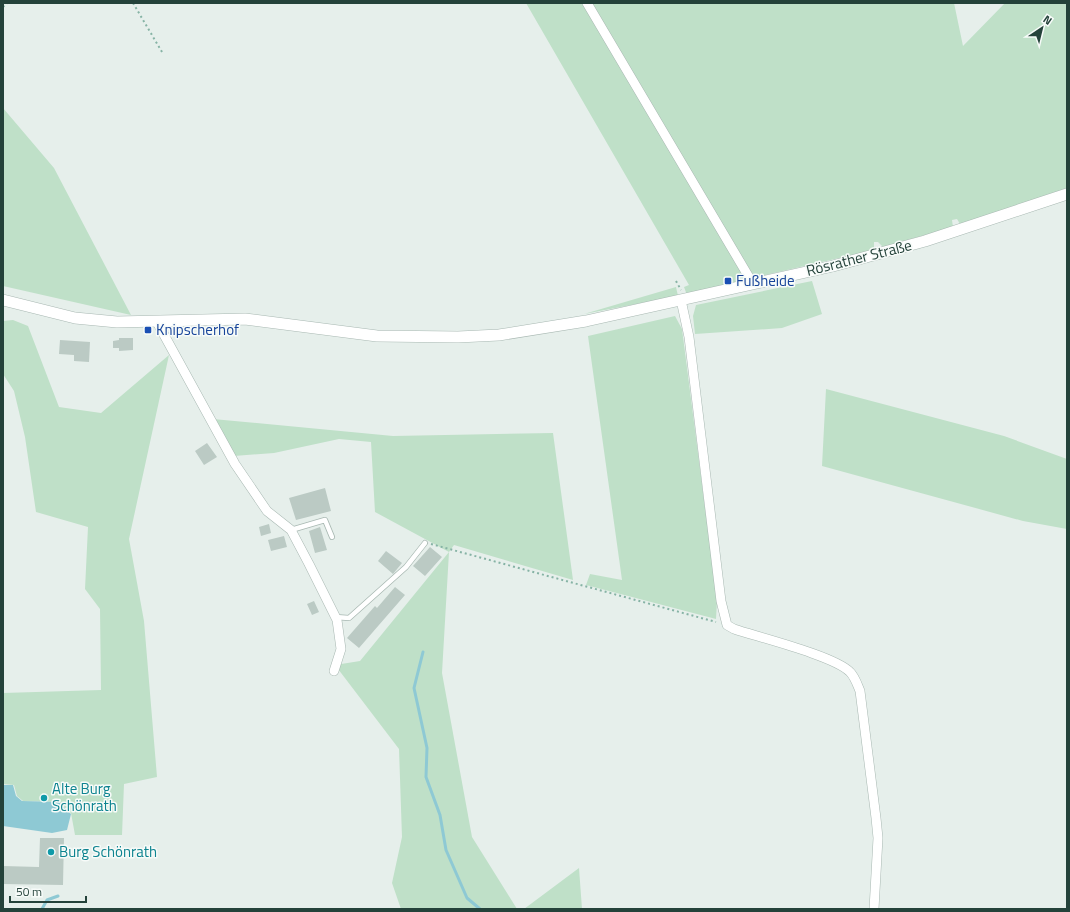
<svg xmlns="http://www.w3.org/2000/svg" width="1070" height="912" font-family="'Titillium Web',sans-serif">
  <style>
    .green { fill: #bfe0c8 }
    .water { fill: #8ec9d4 }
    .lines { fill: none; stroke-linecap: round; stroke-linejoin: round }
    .stream { stroke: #8ec9d4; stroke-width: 3 }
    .building { fill: #bbcac4 }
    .service-casing { stroke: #a8b8b2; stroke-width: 6 }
    .minor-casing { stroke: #a8b8b2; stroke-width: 10 }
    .tertiary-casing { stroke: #a8b8b2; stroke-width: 12 }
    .path { stroke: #86b3a5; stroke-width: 2; stroke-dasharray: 2 3; stroke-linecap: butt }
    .service { stroke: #fff; stroke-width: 4.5 }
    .minor { stroke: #fff; stroke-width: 9 }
    .tertiary { stroke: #fff; stroke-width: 11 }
    .transit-dot { fill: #1a4fb4; stroke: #f7fbf9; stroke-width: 1.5 }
    .culture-dot { fill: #0f9aa8; stroke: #f7fbf9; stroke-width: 1.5 }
    .labels { text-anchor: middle; stroke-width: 3; stroke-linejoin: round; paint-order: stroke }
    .street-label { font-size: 15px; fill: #24423a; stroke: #f7fbf9 }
    .transit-label { font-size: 15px; fill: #164399; stroke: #f7fbf9; text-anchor: start }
    .culture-label { font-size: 15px; fill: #0d838f; stroke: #f7fbf9; text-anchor: start }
  </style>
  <rect width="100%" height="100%" fill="#e6efeb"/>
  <!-- green -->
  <path class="green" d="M526,3H583L747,280L687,295L684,287L689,285Z
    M590,3H954L963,46L1005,3H1067V188L960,224L957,219L952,220L953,227L883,247L878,242H874V250L757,277L748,270Z
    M3,108L54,168L131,315L3,286Z
    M812,281L822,314L782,328L695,334L693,316L696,305Z
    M676,287L678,296L584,314Z
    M675,316L682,329L717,601L716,619L586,585L590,574L622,580L588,336Z
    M13,320L28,326L59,407L101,413L169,355L129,539L144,621L157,777L124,784L122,835H75L71,813L59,802L23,801L17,796L14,785L3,784V693L101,690L100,609L85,589L88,527L36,512L25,437L14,391L3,374V321Z
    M826,389L1004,436L1067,459V529L1023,521L822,466Z
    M213,419L393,436L553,433L573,580L454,545L449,552L442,673L472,837L517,909H401L392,883L402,837L399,749L335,665L360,661L449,552L375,512L371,442L339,439L274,453L234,456Z
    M579,868L582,909H524Z"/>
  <!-- water -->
  <path class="water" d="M3,785H13L16,796L22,801L59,802L71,814L67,830L52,833L3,826Z"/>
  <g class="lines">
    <!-- stream -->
    <path class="stream" d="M423,652L414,688L427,748L426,777L440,815L446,850L467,898L480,909
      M42,909L47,900L58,896"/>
  </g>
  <!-- building -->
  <path class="building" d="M119,338H133V350L119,351V348H113V341L119,340Z
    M60,340L90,342L89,362L74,361V355L59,354Z
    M207,443L217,457L204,465L195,451Z
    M325,488L331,511L296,520L289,498Z
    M269,524L271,533L261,536L259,527Z
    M320,527L327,550L315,553L309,531Z
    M284,536L287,547L271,551L268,540Z
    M430,547L442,557L425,576L413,566Z
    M386,551L402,563L393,574L378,561Z
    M395,587L405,595L359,648L347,638L375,606L377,608Z
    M314,601L319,612L312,615L307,604Z
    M40,838H64L63,885L3,884V866L39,867Z"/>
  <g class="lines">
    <!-- service casing -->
    <g class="service-casing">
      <path id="service" d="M291,530L325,520L332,537
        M335,617L349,618L406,567L425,543"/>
    </g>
    <!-- minor casing -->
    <g class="minor-casing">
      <path id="minor" d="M587,3L753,284
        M681,300L689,337L721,601L727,625L734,629C758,637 835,656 850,672C855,677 857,684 860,691L876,818L878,838L874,909
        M157,322L235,464L267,511L291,530L309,564L337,620L341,649L334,671"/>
    </g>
    <!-- tertiary casing -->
    <g class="tertiary-casing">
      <path id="tertiary" d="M3,300L75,318L117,322L245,319L377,336L458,337L499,335L586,321L833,266L925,241L1067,194"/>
    </g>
    <!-- path -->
    <path class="path" d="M133,3L162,52
      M3,7L7,3
      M676,281L681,290
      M431,544L716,622"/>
    <!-- service -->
    <use href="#service" class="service"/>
    <!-- minor -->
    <use href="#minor" class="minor"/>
    <!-- tertiary -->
    <use href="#tertiary" class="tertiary"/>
  </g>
  <!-- markers -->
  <g class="transit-dot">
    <rect x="724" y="277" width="8" height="8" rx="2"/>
    <rect x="144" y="326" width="8" height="8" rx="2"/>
  </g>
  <g class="culture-dot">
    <circle cx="44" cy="798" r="4"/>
    <circle cx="51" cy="852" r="4"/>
  </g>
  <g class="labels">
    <!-- street labels -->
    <g class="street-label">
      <text transform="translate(859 258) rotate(-14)" y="5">Rösrather Straße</text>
    </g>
    <!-- transit labels -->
    <g class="transit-label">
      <text x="736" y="286">Fußheide</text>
      <text x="156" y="335">Knipscherhof</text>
    </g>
    <!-- culture labels -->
    <g class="culture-label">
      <text x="52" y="794">Alte Burg<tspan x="52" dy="17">Schönrath</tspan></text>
      <text x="59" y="857">Burg Schönrath</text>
    </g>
  </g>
  <!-- border -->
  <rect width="1070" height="912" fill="none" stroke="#24423a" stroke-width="8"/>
  <!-- north arrow -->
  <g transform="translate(1042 28) rotate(35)" stroke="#f7fbf9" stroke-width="3" paint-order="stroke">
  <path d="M0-3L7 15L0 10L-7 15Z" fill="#24423a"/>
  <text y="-6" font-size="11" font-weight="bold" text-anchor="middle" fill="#24423a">N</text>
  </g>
  <!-- scale -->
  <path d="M10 896v6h76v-6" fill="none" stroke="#24423a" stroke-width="2"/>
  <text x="16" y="896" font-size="12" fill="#24423a" stroke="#f7fbf9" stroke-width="3" paint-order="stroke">50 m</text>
</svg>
